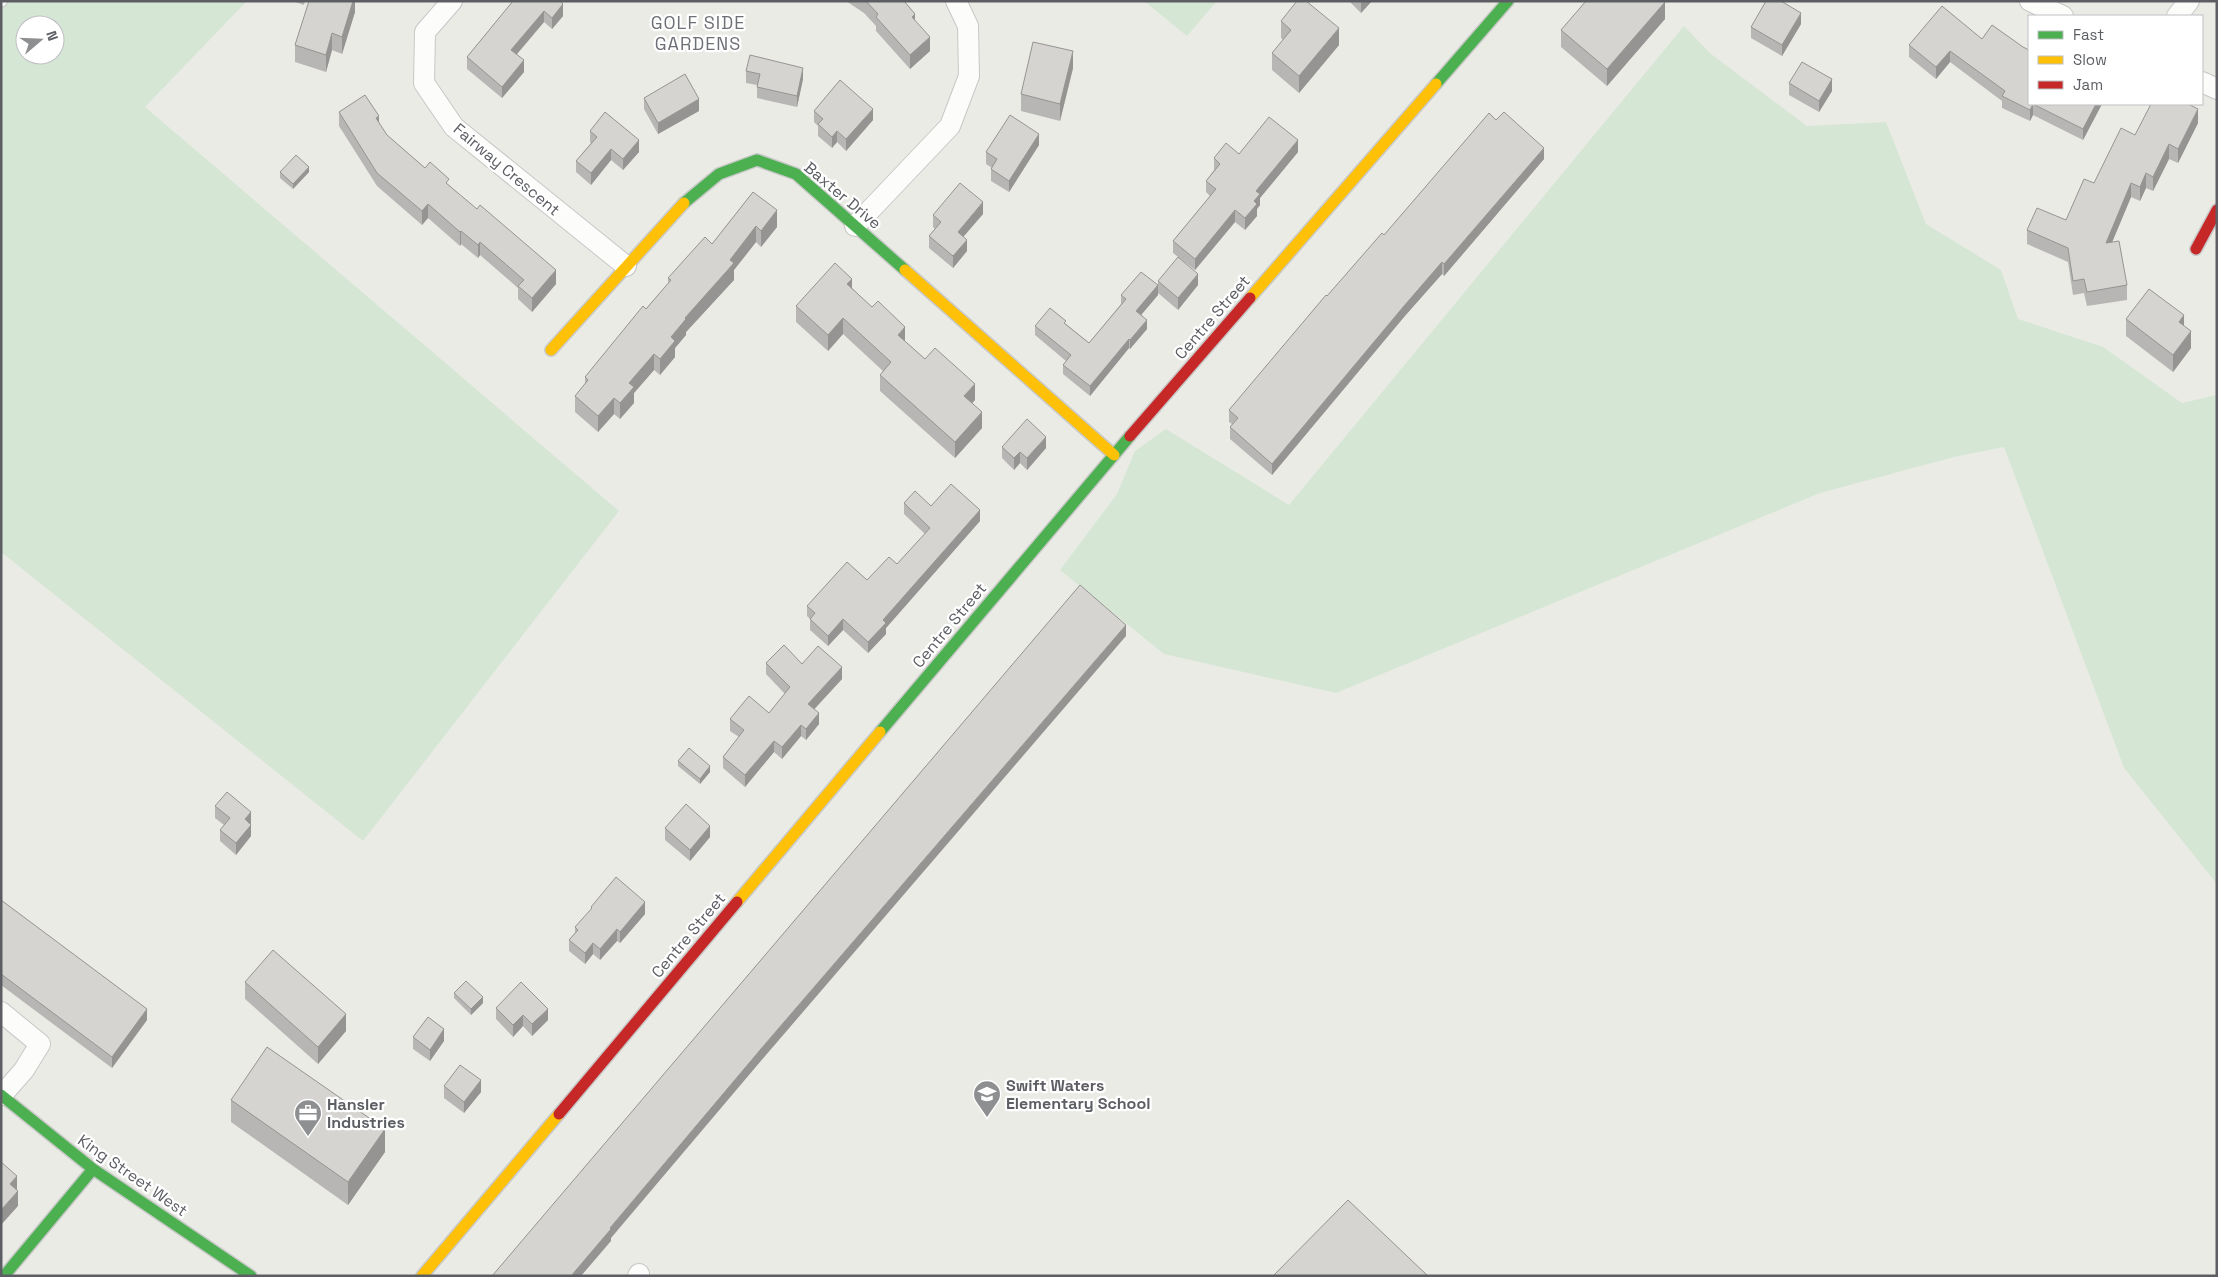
<svg xmlns="http://www.w3.org/2000/svg" width="2218" height="1277" font-family="'Space Grotesk',sans-serif">
  <style>
    .green { fill: #d5e6d4; fill-rule: evenodd }
    .lines { fill: none; stroke-linecap: round; stroke-linejoin: round }
    .lane-casing { stroke: #c7c7c7; stroke-width: 12 }
    .street-casing { stroke: #c7c7c7; stroke-width: 22 }
    .fast-casing { stroke: #c8c8c8; stroke-width: 14 }
    .slow-casing { stroke: #c8c8c8; stroke-width: 14 }
    .jam-casing { stroke: #c8c8c8; stroke-width: 14 }
    .lane { stroke: #fcfcfb; stroke-width: 10 }
    .street { stroke: #fcfcfb; stroke-width: 20 }
    .fast { stroke: #4caf50; stroke-width: 11 }
    .slow { stroke: #ffc107; stroke-width: 11 }
    .jam { stroke: #c62828; stroke-width: 11 }
    .wall { fill: #b7b6b4 }
    .shaded-wall { fill: #959492 }
    .building { fill: #d5d4d1; stroke: #959492 }
    .labels { text-anchor: middle; stroke-width: 4.5; stroke-linejoin: round; paint-order: stroke }
    .street-label { font-size: 16px; fill: #5c5e63; stroke: #fff }
    .poi-label { font-size: 16px; font-weight: bold; fill: #5c5e63; stroke: #fff; text-anchor: start }
    .neighbourhood-label { font-size: 18px; letter-spacing: 1px; fill: #6d7075; stroke: #fff }
  </style>
  <rect width="100%" height="100%" fill="#ebebe6"/>
  <!-- green -->
  <path class="green" d="M1,1H247L145,107L619,511L363,841L1,552ZM25,25H55V55H25Z
    M1144,1H1217L1187,36Z
    M1684,26L1711,54L1807,126L1886,122L1926,224L2001,270L2018,319L2103,347L2182,403L2217,395V884L2124,768L2004,447L1954,457L1820,493L1336,693L1164,654L1060,570L1117,494L1135,451L1166,429L1289,505Z"/>
  <g class="lines">
    <!-- lane casing -->
    <g class="lane-casing">
      <path id="lane" d="M1,2L2,1"/>
    </g>
    <!-- street casing -->
    <g class="street-casing">
      <path id="street" d="M452,1L425,32L424,83L454,127L626,266
        M2030,1L2063,16
        M2177,16L2189,1
        M2202,82L2217,89
        M855,226L950,126L969,76L968,26L956,1
        M1,1012L40,1044L24,1070L2,1095
        M638,1276L639,1274"/>
    </g>
    <!-- fast casing -->
    <g class="fast-casing">
      <path id="fast" d="M1436,84L1508,1
        M684,203L719,174L757,160L796,174L905,270
        M880,732L1130,436
        M1,1095L93,1169L251,1276
        M4,1276L93,1169"/>
    </g>
    <!-- slow casing -->
    <g class="slow-casing">
      <path id="slow" d="M905,270L1114,455
        M1250,298L1436,84
        M551,350L684,203
        M737,902L880,732
        M422,1276L559,1114"/>
    </g>
    <!-- jam casing -->
    <g class="jam-casing">
      <path id="jam" d="M2196,249L2217,210
        M1130,436L1250,298
        M559,1114L737,902"/>
    </g>
    <!-- lane -->
    <use href="#lane" class="lane"/>
    <!-- street -->
    <use href="#street" class="street"/>
    <!-- fast -->
    <use href="#fast" class="fast"/>
    <!-- slow -->
    <use href="#slow" class="slow"/>
    <!-- jam -->
    <use href="#jam" class="jam"/>
  </g>
  <!-- wall -->
  <path class="wall" d="M292,1H305L304,5Z
    M355,1V12L342,54L332,50L326,72L295,62V45Z
    M513,1L561,2L563,16L552,29L544,22L517,54L524,72L502,98L467,69V57Z
    M846,1H904L915,21L930,51L910,69L876,31V26L864,13Z
    M1349,1H1372L1361,13Z
    M1665,19L1607,86L1561,47V30Z
    M1281,21L1339,45L1299,93L1272,70V53L1283,40L1281,38Z
    M1801,24L1782,56L1751,38V27Z
    M1982,39L2023,47L2029,104H2102L2083,140L2033,115L2030,121L2002,108V101L1950,62L1936,79L1909,57V45Z
    M1073,68L1060,121L1021,111V94Z
    M746,71L803,79L797,107L757,98V85L746,83Z
    M1789,83L1832,91L1819,112L1789,95Z
    M644,98L699,111L658,134L644,109Z
    M814,111L873,120L846,151L837,142L832,148L818,136V126L814,122Z
    M339,112L379,123L387,135L425,168L449,185L556,284L532,312L518,299V288L480,255L478,258L461,244L460,246L428,218L422,225L377,186L339,126Z
    M1496,120L1544,159L1444,276L1442,274L1404,317L1272,475L1230,439V427L1232,424L1229,422V410L1327,296L1384,235Z
    M2198,123L2178,163L2169,159L2153,191L2146,188L2140,201L2131,197L2112,242L2127,285V300L2087,306L2084,293L2073,295L2068,262L2027,244V230L2066,220L2094,183Z
    M590,131L639,152L623,170L611,160L591,185L576,172V161L591,143L590,142Z
    M1039,145L1009,192L991,181V169L992,168L986,164V152Z
    M1298,152L1260,198V205L1257,209V216L1245,230L1235,222L1195,270L1173,253V241L1210,196L1206,192V181L1214,170V158L1239,154Z
    M280,172H309L293,189L280,178Z
    M753,192L777,227L761,247L756,242L734,270V280L686,332V335L675,348V357L660,375L654,370L634,393V403L620,419L614,414L598,432L575,412V396L585,384V377L668,284V278L712,244Z
    M983,214L963,237L967,251L953,268L929,248V236L935,229L933,227V215Z
    M1158,281L1198,285L1178,310L1158,293Z
    M852,288L905,341L925,359L975,400L972,403L982,428L955,458L880,391V375L883,371L843,334L828,351L796,322V306Z
    M1121,295H1158L1141,315L1147,329L1130,349L1129,348L1090,396L1063,374V365L1066,361L1035,335V326L1066,324L1089,343L1121,304Z
    M2126,319L2184,326L2191,348L2173,372L2126,336Z
    M1002,447L1046,448L1027,470L1020,463L1014,470L1002,458Z
    M904,503L931,506L980,521L886,628V634L868,653L843,630L828,646L810,630V619L807,616V606L867,580L897,564L925,534L904,514Z
    M766,663L802,664L842,679L814,709L819,724L806,740L801,736L782,759L774,752L745,787L723,768V757L739,737L730,731V719L769,713L785,694L766,674Z
    M678,761L710,772L700,784L678,766Z
    M215,806L251,823V836L236,855L220,841V830L224,825L215,818Z
    M665,828L710,837L690,861L665,840Z
    M1,900L147,1020L112,1068L1,985Z
    M591,907L645,914L620,943L617,941L600,960L593,954L585,964L569,951V940L575,933V927L591,910Z
    M245,982L346,1031L318,1064L245,999Z
    M454,993L483,1003L471,1015L454,998Z
    M496,1008L548,1020L532,1036L523,1026L513,1037L496,1019Z
    M413,1037L444,1041L430,1061L413,1049Z
    M444,1086L481,1092L464,1113L444,1098Z
    M231,1100L385,1152L348,1205L231,1122Z"/>
  <!-- shaded-wall -->
  <path class="shaded-wall" d="M353,1H355V12L342,54V37Z
    M1361,1H1372L1361,13Z
    M1665,2V19L1607,86V69Z
    M563,4V16L552,29V18Z
    M544,11V22L511,61V50Z
    M1801,13V24L1782,56V45Z
    M915,14V28L912,17Z
    M1339,28V45L1299,93V76Z
    M332,33V50L326,72V55Z
    M930,37V51L910,69V55Z
    M1073,51V68L1060,121V104Z
    M1950,51V62L1936,79V67Z
    M524,60V72L502,98V87Z
    M803,68V79L797,107V96Z
    M1832,79V91L1819,112V101Z
    M699,99V111L658,134V123Z
    M2033,104V115L2030,121V110Z
    M2096,104H2102L2083,140V129Z
    M873,109V120L846,151V139Z
    M2198,109V123L2178,163V149Z
    M379,116V129L376,118Z
    M837,131V142L832,148V137Z
    M1039,134V145L1009,192V181Z
    M639,140V152L623,170V159Z
    M1298,140V152L1260,198V205L1257,209V216L1245,230V218L1254,201L1256,191Z
    M2169,144V159L2153,191V177Z
    M1544,148V159L1444,276V264Z
    M611,149V160L591,185V173Z
    M309,167V172L293,189V184Z
    M2146,173V188L2140,201V187Z
    M2131,183V197L2106,257V243Z
    M983,202V214L958,243V232Z
    M428,204V218L422,225V211Z
    M777,210V227L761,247V231Z
    M1235,210V222L1195,270V259Z
    M756,226V242L734,270V280L686,332V335L675,348V357L660,375V359L671,337L685,318Z
    M461,231V244L460,246V232Z
    M967,240V251L953,268V256Z
    M480,242V255L478,258V245Z
    M1442,262V274L1404,317L1272,475V464L1404,306Z
    M556,270V284L532,312V298Z
    M1198,274V285L1178,310V298Z
    M852,279V295L847,284Z
    M1158,285V295L1136,321V311Z
    M2184,315V332L2179,322Z
    M843,318V334L828,351V335Z
    M1147,320V329L1130,349V340Z
    M905,327V343L898,335Z
    M2191,331V348L2173,372V355Z
    M1129,339V348L1090,396V386Z
    M654,354V370L634,393V403L620,419V403L629,383Z
    M975,384V400L964,412V396Z
    M614,398V414L598,432V416Z
    M982,412V428L955,458V442Z
    M1046,437V448L1027,470V458Z
    M1020,452V463L1014,470V458Z
    M980,510V521L886,628V634L868,653V642L883,620Z
    M843,619V630L828,646V636Z
    M1126,625V636L766,1055L611,1238V1241L581,1276H571L610,1228L766,1043Z
    M842,667V679L808,716V704Z
    M819,713V724L806,740V729Z
    M801,725V736L782,759V747Z
    M774,741V752L745,787V775Z
    M710,766V772L700,784V779Z
    M251,812V823L245,830V819Z
    M251,825V836L236,855V843Z
    M710,826V837L690,861V850Z
    M645,902V914L620,943V932Z
    M617,929V941L600,960V949Z
    M593,943V954L585,964V953Z
    M483,997V1003L471,1015V1009Z
    M147,1009V1020L112,1068V1057Z
    M548,1009V1020L532,1036V1024Z
    M346,1014V1031L318,1064V1047Z
    M523,1015V1026L513,1037V1025Z
    M444,1029V1041L430,1061V1050Z
    M481,1080V1092L464,1113V1102Z
    M385,1129V1152L348,1205V1182Z
    M17,1176V1190L10,1199V1184Z
    M18,1191V1206L1,1225V1210Z"/>
  <!-- building -->
  <path class="building" d="M309,1H353L342,37L332,33L326,55L295,45Z
    M513,1H560L563,4L552,18L544,11L511,50L524,60L502,87L467,57Z
    M866,1H904L915,14L912,17L930,37L910,55L876,17L878,14Z
    M1297,1H1306L1339,28L1299,76L1272,53L1291,30L1281,21Z
    M1586,1H1665V2L1607,69L1561,30Z
    M1766,1H1781L1801,13L1782,45L1751,27Z
    M1942,6L1982,39L1992,25L2023,47L2029,50V104H2096L2083,129L2033,104L2030,110L2002,96L2005,91L1950,51L1936,67L1909,45Z
    M1033,42L1073,51L1060,104L1021,94Z
    M750,55L803,68L797,96L757,87L760,74L746,71Z
    M1802,62L1832,79L1819,101L1789,83Z
    M685,74L699,99L658,123L644,98Z
    M840,80L873,109L846,139L837,131L832,137L818,124L823,119L814,111Z
    M365,95L379,116L376,118L387,135L425,168L430,162L449,179L446,183L477,209L480,205L556,270L532,298L518,286L524,280L480,242L478,245L461,231L460,232L428,204L422,211L377,173L339,112Z
    M2151,104H2188L2198,109L2178,149L2169,144L2153,177L2146,173L2140,187L2131,183L2106,243L2119,241L2127,285L2087,292L2084,279L2073,281L2068,248L2027,230L2037,208L2066,220L2084,179L2094,183L2121,128L2135,135Z
    M605,112L639,140L623,159L611,149L591,173L576,161L597,137L590,131Z
    M1504,112L1544,148L1444,264L1442,262L1404,306L1272,464L1230,427L1238,418L1229,410L1326,295L1327,296L1382,233L1384,235L1489,113L1496,120Z
    M1010,115L1039,134L1009,181L991,169L997,159L986,152Z
    M1269,117L1298,140L1256,191L1260,194L1254,201L1257,204L1245,218L1235,210L1195,259L1173,241L1216,189L1206,181L1220,164L1214,158L1226,143L1239,154Z
    M296,155L309,167L293,184L280,172Z
    M960,183L983,202L958,232L967,240L953,256L929,236L941,222L933,215Z
    M753,192L777,210L761,231L756,226L730,260L734,263L685,318L686,319L671,337L675,341L660,359L654,354L629,383L634,387L620,403L614,398L598,416L575,396L588,380L585,377L643,306L646,309L671,280L668,278L705,237L712,244Z
    M1178,257L1198,274L1178,298L1158,281Z
    M835,263L852,279L847,284L872,307L878,301L905,327L898,335L925,359L935,348L975,384L964,396L982,412L955,442L880,375L891,362L843,318L828,335L796,306Z
    M1141,272L1158,285L1136,311L1147,320L1130,340L1129,339L1090,386L1063,365L1071,355L1035,326L1050,308L1066,321L1064,323L1089,343L1126,299L1121,295Z
    M2149,289L2184,315L2179,322L2191,331L2173,355L2126,319Z
    M1027,419L1046,437L1027,458L1020,452L1014,458L1002,447Z
    M951,484L980,510L883,620L886,623L868,642L843,619L828,636L810,619L815,613L807,606L847,562L867,580L889,557L897,564L930,528L904,503L915,491L931,506Z
    M1080,585L1126,625L766,1043L610,1228L611,1229L571,1276H492Z
    M784,645L802,664L818,646L842,667L808,704L819,713L806,729L801,725L782,747L774,741L745,775L723,757L744,730L730,719L749,696L769,713L790,687L766,663Z
    M689,748L710,766L700,779L678,761Z
    M227,792L251,812L245,819L251,825L236,843L220,830L230,818L215,806Z
    M686,804L710,826L690,850L665,828Z
    M616,877L645,902L620,932L617,929L600,949L593,943L585,953L569,940L578,930L575,927L592,908L591,907Z
    M1,900L147,1009L112,1057L1,974Z
    M273,950L346,1014L318,1047L245,982Z
    M466,981L483,997L471,1009L454,993Z
    M521,982L548,1009L532,1024L523,1015L513,1025L496,1008Z
    M428,1017L444,1029L430,1050L413,1037Z
    M267,1047L385,1129L348,1182L231,1100Z
    M460,1065L481,1080L464,1102L444,1086Z
    M1,1162L17,1176L10,1184L18,1191L1,1210Z
    M1348,1200L1428,1276H1273Z"/>
  <!-- icons -->
  <defs>
    <g id="school-pin" transform="scale(1.4375)"><path d="M0 17L-7.5 6A9.5 9.5 0 1 1 7.5 6Z" fill="#8e8f91" stroke="#fff"/><path d="M0-5L7-2L0 1L-7-2ZM-4 1L0 2.5L4 1V4Q0 6-4 4Z" fill="#fff"/></g>
    <g id="office-pin" transform="scale(1.4375)"><path d="M0 17L-7.5 6A9.5 9.5 0 1 1 7.5 6Z" fill="#8e8f91" stroke="#fff"/><path d="M-6-3h4V-5.5h4V-3h4V5H-6ZM-1-4.5V-3h2v-1.5ZM-6 0V1H6V0Z" fill="#fff"/></g>
  </defs>
  <g fill-rule="evenodd">
    <use href="#school-pin" x="987" y="1094"/>
    <use href="#office-pin" x="308" y="1113"/>
  </g>
  <g class="labels">
    <!-- street labels -->
    <g class="street-label">
      <text transform="translate(507 169) rotate(40)" y="6">Fairway Crescent</text>
      <text transform="translate(843 195) rotate(40)" y="6">Baxter Drive</text>
      <text transform="translate(1212 317) rotate(-49)" y="6">Centre Street</text>
      <text transform="translate(949 625) rotate(-50)" y="6">Centre Street</text>
      <text transform="translate(688 935) rotate(-50)" y="6">Centre Street</text>
      <text transform="translate(133 1175) rotate(35)" y="6">King Street West</text>
    </g>
    <!-- poi labels -->
    <g class="poi-label">
      <text x="1006" y="1091">Swift Waters<tspan x="1006" dy="18">Elementary School</tspan></text>
      <text x="327" y="1110">Hansler<tspan x="327" dy="18">Industries</tspan></text>
    </g>
    <!-- neighbourhood labels -->
    <g class="neighbourhood-label">
      <text x="698" y="29">GOLF SIDE<tspan x="698" dy="21">GARDENS</tspan></text>
    </g>
  </g>
  <!-- border -->
  <rect width="2218" height="1277" fill="none" stroke="#5c5e63" stroke-width="5"/>
  <!-- legend -->
  <rect x="2028" y="15" width="175" height="90" fill="#ffffff" stroke="#bebfc1"/>
  <rect x="2038" y="31" width="25" height="8" fill="#4caf50" stroke="#bebfc1"/>
  <text x="2073" y="40" font-size="15" fill="#5c5e63">Fast</text>
  <rect x="2038" y="56" width="25" height="8" fill="#ffc107" stroke="#bebfc1"/>
  <text x="2073" y="65" font-size="15" fill="#5c5e63">Slow</text>
  <rect x="2038" y="81" width="25" height="8" fill="#c62828" stroke="#bebfc1"/>
  <text x="2073" y="90" font-size="15" fill="#5c5e63">Jam</text>
  <!-- north arrow -->
  <g transform="translate(40 40) rotate(71)"><circle r="24" fill="#ffffff" stroke="#bebfc1"/>
  <path d="M0-4L9 19L0 12L-9 19Z" fill="#8e8f91"/>
  <text y="-8" font-size="14" font-weight="bold" text-anchor="middle" fill="#5c5e63">N</text>
  </g>
</svg>
